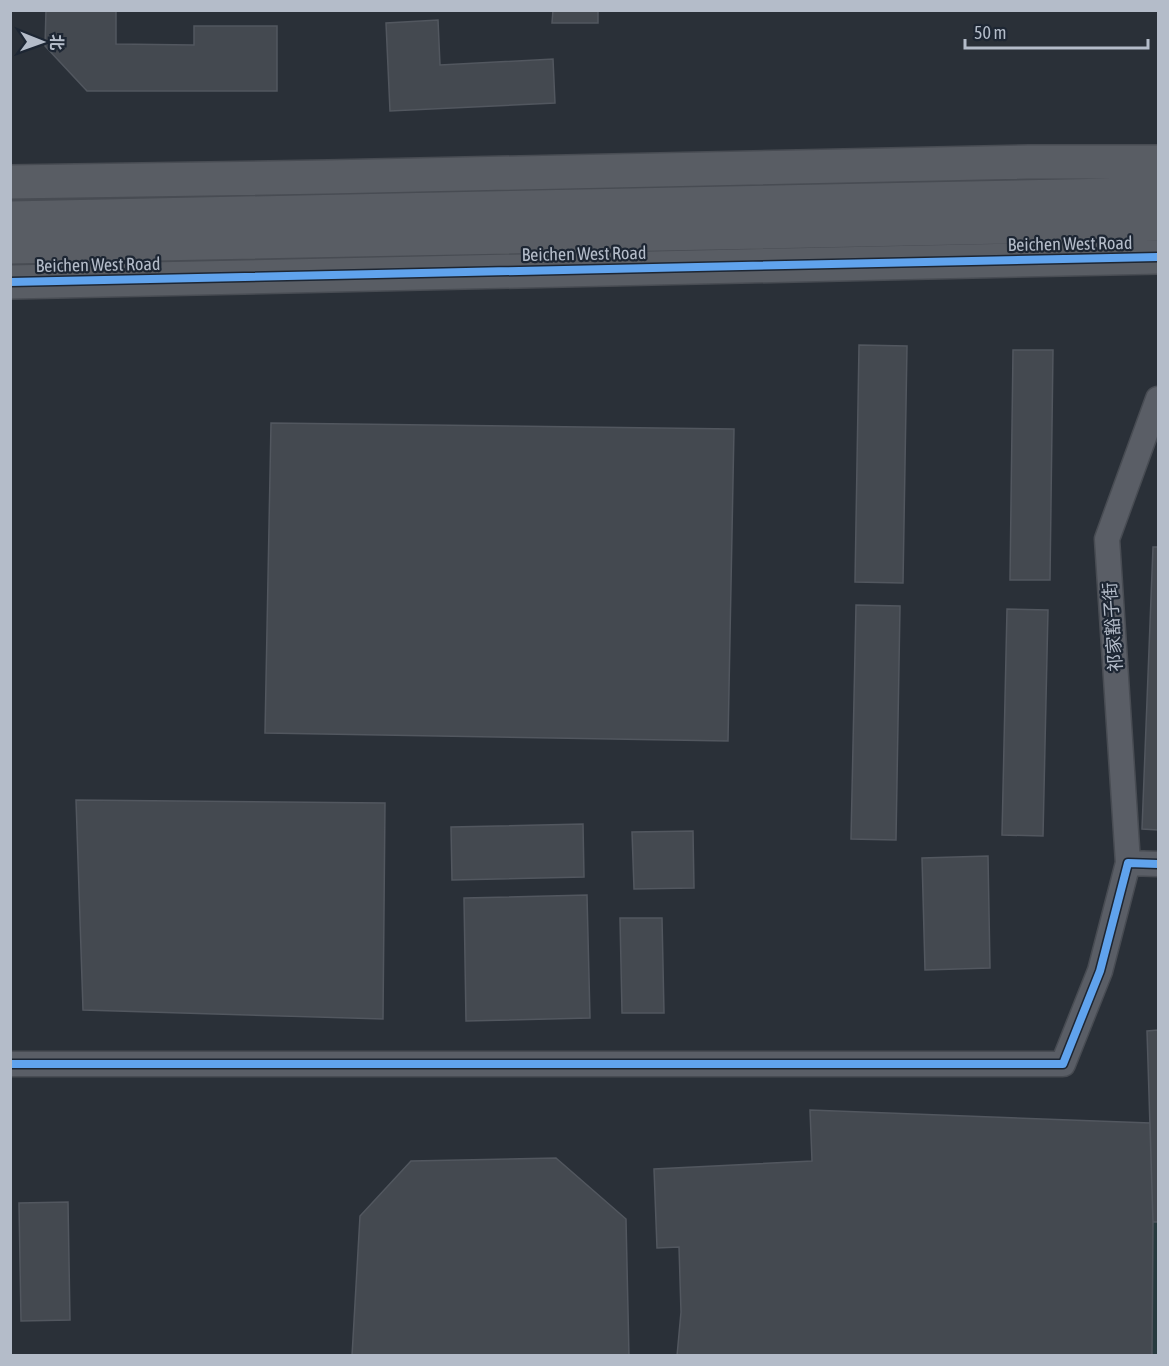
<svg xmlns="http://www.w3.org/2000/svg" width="1169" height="1366" font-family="'Asap Condensed','Noto Sans SC',sans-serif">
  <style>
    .green { fill: #273a3e }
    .building { fill: #444950; stroke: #52575f; stroke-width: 1.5 }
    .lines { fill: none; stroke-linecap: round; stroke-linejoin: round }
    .street-casing { stroke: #484c53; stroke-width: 27 }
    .secondary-casing { stroke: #484c53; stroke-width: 36 }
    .street { stroke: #5a5e66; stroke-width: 24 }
    .secondary { stroke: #595d64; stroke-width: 33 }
    .cycleway-casing { stroke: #1d2633; stroke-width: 11 }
    .cycleway { stroke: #60a3ed; stroke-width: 8 }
    .labels { text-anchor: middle; stroke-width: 4.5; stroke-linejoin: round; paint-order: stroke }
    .street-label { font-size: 18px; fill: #b4bcc9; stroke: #1d2633 }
  </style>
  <rect width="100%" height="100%" fill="#2a3038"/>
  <!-- green -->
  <path class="green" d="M1153,1222H1158V1355L1152,1356Z"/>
  <!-- building -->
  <path class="building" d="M46,10H116V44L194,45V26H277V91H87L45,46Z
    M553,10H598V23H552Z
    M438,20L440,65L553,59L555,103L390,111L386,23Z
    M859,345L907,346L903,583L855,582Z
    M1013,350H1053L1050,580H1010Z
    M271,423L734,429L728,741L265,733Z
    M1153,547H1158V830L1142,829Z
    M856,605L900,606L896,840L851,839Z
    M1007,609L1048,610L1043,836L1002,835Z
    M76,800L385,803L383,1019L83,1010Z
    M583,824L584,877L452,880L451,827Z
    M693,831L694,888L634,889L632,832Z
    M988,856L990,968L925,970L922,858Z
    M587,895L590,1018L466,1021L464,898Z
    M620,918H662L664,1013H622Z
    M1158,1030V1222H1153L1147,1031Z
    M810,1110L1150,1123L1153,1222L1152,1356H677L681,1312L679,1247L657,1248L654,1169L812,1161Z
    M556,1158L626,1219L629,1356H352L360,1216L411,1161Z
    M68,1202L70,1320L21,1321L19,1203Z"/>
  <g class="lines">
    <!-- street casing -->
    <g class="street-casing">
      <path id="street" d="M1128,863L1107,539L1158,399
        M10,1064H1063L1100,971L1128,863L1158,864"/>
    </g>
    <!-- secondary casing -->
    <g class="secondary-casing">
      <path id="secondary" d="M10,182L328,177L1029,162H1158
        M10,218L1158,194
        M10,247L1158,224
        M10,282L1158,257"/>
    </g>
    <!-- street -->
    <use href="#street" class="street"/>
    <!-- secondary -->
    <use href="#secondary" class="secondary"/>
    <!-- cycleway casing -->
    <g class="cycleway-casing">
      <path id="cycleway" d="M10,282L1158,257
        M10,1064H1063L1100,971L1128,863L1158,864"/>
    </g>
    <!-- cycleway -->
    <use href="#cycleway" class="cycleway"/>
  </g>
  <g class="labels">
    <!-- street labels -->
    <g class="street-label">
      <text transform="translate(1070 244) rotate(-1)" y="6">Beichen West Road</text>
      <text transform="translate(584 254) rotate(-1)" y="6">Beichen West Road</text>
      <text transform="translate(98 265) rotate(-1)" y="6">Beichen West Road</text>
      <text transform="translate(1113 627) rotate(-94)" y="6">祁家豁子街</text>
    </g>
  </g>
  <!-- border -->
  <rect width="1169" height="1366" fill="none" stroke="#b4bcc9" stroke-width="24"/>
  <!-- north arrow -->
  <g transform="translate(42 42) rotate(91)" stroke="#1d2633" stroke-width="4.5" paint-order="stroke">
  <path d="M0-4.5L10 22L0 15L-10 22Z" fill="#b4bcc9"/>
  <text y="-9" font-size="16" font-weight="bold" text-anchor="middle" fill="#b4bcc9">北</text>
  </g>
  <!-- scale -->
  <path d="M965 39v9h183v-9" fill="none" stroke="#b4bcc9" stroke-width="3"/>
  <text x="974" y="39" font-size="18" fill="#b4bcc9" stroke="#1d2633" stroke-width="4.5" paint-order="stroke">50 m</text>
</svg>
